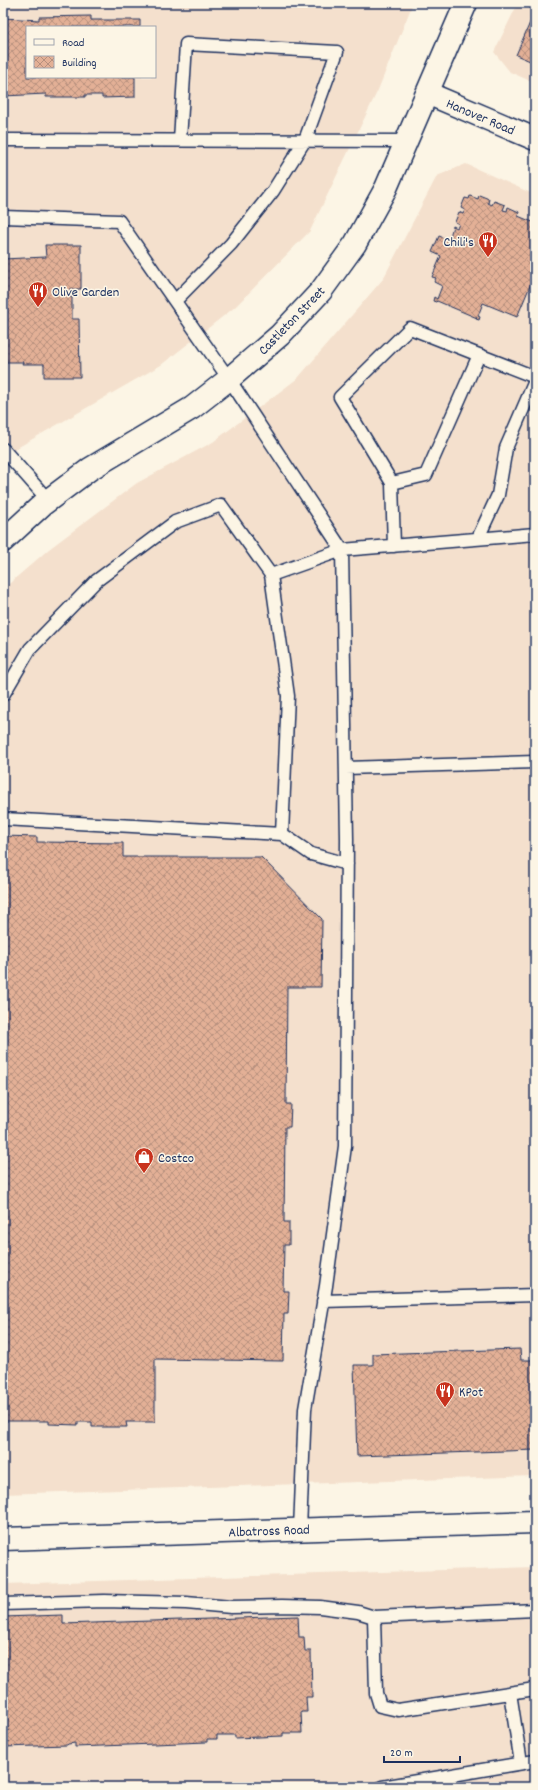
<svg xmlns="http://www.w3.org/2000/svg" width="538" height="1790" font-family="Dekko,sans-serif">
  <style>
    .built { fill: #f4e0cd; fill-rule: evenodd }
    .building { fill: url(#building-cross-hatch); stroke: #1b2f5e }
    .lines { fill: none; stroke-linecap: round; stroke-linejoin: round }
    .service-casing { stroke: #1b2f5e; stroke-width: 15 }
    .tertiary-casing { stroke: #1b2f5e; stroke-width: 25 }
    .service { stroke: #fcf5e5; stroke-width: 12 }
    .tertiary { stroke: #fcf5e5; stroke-width: 22 }
    .labels { text-anchor: middle; stroke-width: 3; stroke-linejoin: round; paint-order: stroke }
    .street-label { font-size: 14px; fill: #1b2f5e; stroke: #fcf5e5 }
    .poi-label { font-size: 14px; fill: #1b2f5e; stroke: #fcf5e5; text-anchor: start }
  </style>
  <defs>
    <pattern id="building-cross-hatch" width="8" height="8" patternUnits="userSpaceOnUse"><rect width="8" height="8" fill="#e3b096"/><path d="M0 0l8 8M0 8l8-8" fill="none" stroke="#b7907e"/></pattern>
  </defs>
  <rect width="100%" height="100%" fill="#fcf5e5"/>
  <filter id="ink" filterUnits="userSpaceOnUse"><feTurbulence type="fractalNoise" baseFrequency=".025" numOctaves="2"/><feDisplacementMap in="SourceGraphic" scale="8" xChannelSelector="R" yChannelSelector="G"/><feConvolveMatrix kernelMatrix="1 2 1 2 8 2 1 2 1" color-interpolation-filters="sRGB"/></filter>
  <g filter="url(#ink)">
    <!-- built -->
    <path class="built" d="M3,3H413L378,90L310,231L235,307L161,365L3,456ZM27,27H155V77H27Z
      M518,3H535V83L510,72L494,52Z
      M466,164L535,195V1476L3,1494V589L49,549L137,483L213,442L298,378L383,279L437,176Z
      M535,1567V1787H3V1584Z"/>
    <!-- building -->
    <path class="building" d="M535,11V63L516,55Z
      M91,16V20H140V27H27V77H135V97L102,98V95H85V97H46V94L3,96V18L39,20V17Z
      M479,195L489,199L488,203L492,205L494,201L505,205L503,210L507,211L508,207L519,212L518,216L535,223V274L517,317L483,303L478,316L480,317L479,320L476,319L477,318L437,301L436,302L433,301L434,297L437,299L442,286L434,282L436,278L432,277L441,256L432,252L439,236L449,240L453,226L457,228L459,224L455,222L459,212L463,214L465,210L461,208L465,198L469,199L470,196L478,199Z
      M45,245H81V289H70V297H72V319H79L80,377H44V364H22L23,362H3V256V259L46,257Z
      M3,836L37,837V842L123,843V857H261L322,919L321,987H287L286,1104H291L290,1127H285L284,1222H289V1245H284L283,1291H289L288,1314H284L283,1361L155,1359V1422H126L127,1427H92V1422H78V1425L49,1424V1421H3Z
      M520,1349L521,1360H535V1450L357,1456L354,1365H373V1354Z
      M63,1615V1624L298,1616L299,1637H304L305,1651H311L312,1697H306L307,1712H301L302,1733H283V1736L235,1738V1735H217V1739H207V1742L75,1747V1743L68,1744L67,1745L4,1747L3,1750V1617Z"/>
    <g class="lines">
      <!-- service casing -->
      <g class="service-casing">
        <path id="service" d="M3,140L407,141
          M3,217L119,221L229,379L342,550L347,839L345,1146L326,1286L305,1409L300,1529
          M175,301L231,244L273,191L305,140L337,52L186,44L180,140
          M3,449L48,500
          M392,483L426,475L479,355
          M478,538L498,495L506,448L535,381
          M394,546L392,483L340,397L410,328L535,377
          M3,695L30,649L96,581L175,522L221,505L271,575L342,550L535,534
          M346,768L535,762
          M3,819L282,834L288,696L271,575
          M282,834L311,854L347,864
          M323,1301L535,1295
          M3,1604L104,1601L186,1603L231,1607L282,1606L320,1607L358,1612L374,1617L535,1610
          M374,1617L376,1693L380,1706L398,1710L535,1689
          M510,1693L521,1763
          M382,1787L535,1761"/>
      </g>
      <!-- tertiary casing -->
      <g class="tertiary-casing">
        <path id="tertiary" d="M427,93L535,139
          M3,541L42,505L90,469L192,408L229,379L280,335L321,291L355,244L386,188L466,3
          M3,1539L535,1522"/>
      </g>
      <!-- service -->
      <use href="#service" class="service"/>
      <!-- tertiary -->
      <use href="#tertiary" class="tertiary"/>
    </g>
  </g>
  <!-- icons -->
  <defs>
    <g id="restaurant-pin" transform="scale(1)"><path d="M0 17L-7.5 6A9.5 9.5 0 1 1 7.5 6Z" fill="#c8321e" stroke="#fcf5e5"/><path d="M-5-6h1v4h1v-4h1v4h1v-4h1v5L-1.5 .5V6h-2V.5L-5-1ZM5-6V6H3V1.5H1.5Q1.5-4 5-6Z" fill="#fff"/></g>
    <g id="shop-pin" transform="scale(1)"><path d="M0 17L-7.5 6A9.5 9.5 0 1 1 7.5 6Z" fill="#c8321e" stroke="#fcf5e5"/><path d="M-5-2.5h2.3a2.7 3.5 0 0 1 5.4 0H5L5.5 6h-11ZM-1.5-2.5h3a1.5 2.3 0 0 0-3 0Z" fill="#fff"/></g>
  </defs>
  <g fill-rule="evenodd">
    <use href="#restaurant-pin" x="488" y="241"/>
    <use href="#restaurant-pin" x="38" y="291"/>
    <use href="#shop-pin" x="144" y="1157"/>
    <use href="#restaurant-pin" x="445" y="1391"/>
  </g>
  <g class="labels">
    <!-- street labels -->
    <g class="street-label">
      <text transform="translate(481 116) rotate(23)" y="5">Hanover Road</text>
      <text transform="translate(291 320) rotate(-46)" y="5">Castleton Street</text>
      <text transform="translate(269 1530) rotate(-2)" y="5">Albatross Road</text>
    </g>
    <!-- poi labels -->
    <g class="poi-label">
      <text x="474" y="246" text-anchor="end">Chili's</text>
      <text x="52" y="296">Olive Garden</text>
      <text x="158" y="1162">Costco</text>
      <text x="459" y="1396">KPot</text>
    </g>
  </g>
  <!-- margin -->
  <rect width="538" height="1790" fill="none" stroke="#fcf5e5" stroke-width="16"/>
  <rect x="8" y="8" width="522" height="1774" fill="none" stroke="#1b2f5e" stroke-width="1.5" filter="url(#ink)"/>
  <!-- legend -->
  <rect x="26" y="26" width="130" height="52" fill="#fcf5e5" stroke="#a2a6af"/>
  <rect x="34" y="39" width="20" height="6" fill="#fcf5e5" stroke="#a2a6af"/>
  <text x="62" y="46" font-size="12" fill="#1b2f5e">Road</text>
  <rect x="34" y="56" width="20" height="12" fill="url(#building-cross-hatch)" stroke="#a2a6af"/>
  <text x="62" y="66" font-size="12" fill="#1b2f5e">Building</text>
  <!-- scale -->
  <path d="M384 1756v6h76v-6" fill="none" stroke="#1b2f5e" stroke-width="2"/>
  <text x="390" y="1756" font-size="12" fill="#1b2f5e" stroke="#fcf5e5" stroke-width="3" paint-order="stroke">20 m</text>
</svg>
